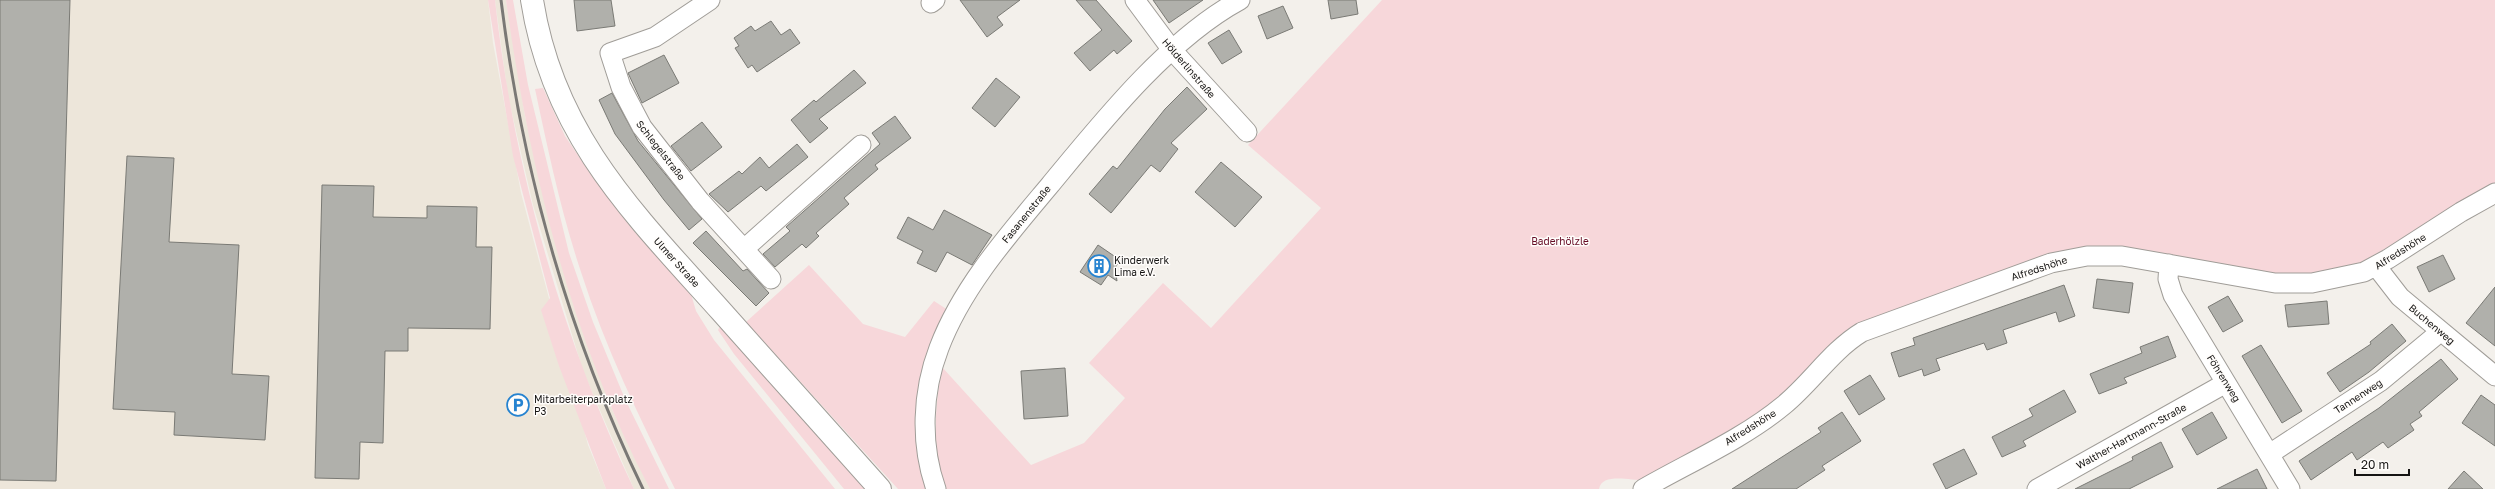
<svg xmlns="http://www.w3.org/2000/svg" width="2495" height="489" font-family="'Golos Text',sans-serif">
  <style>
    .built { fill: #ede6da }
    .green { fill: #f7d7da }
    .building { fill: #b0b0ab; stroke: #7a7a75 }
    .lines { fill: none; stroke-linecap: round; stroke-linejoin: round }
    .street-casing { stroke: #a09d98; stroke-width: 21 }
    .primary-casing { stroke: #a09d98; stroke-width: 24 }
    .street { stroke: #fff; stroke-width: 19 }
    .primary { stroke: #fff; stroke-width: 22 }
    .rail { stroke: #7a7875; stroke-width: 3 }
    .labels { text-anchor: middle; stroke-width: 3; stroke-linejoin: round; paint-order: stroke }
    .street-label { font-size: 10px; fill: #151413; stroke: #fffdfb }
    .park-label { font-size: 10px; fill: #660c25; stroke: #fffdfb }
    .poi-label { font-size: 10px; fill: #151413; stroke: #fffdfb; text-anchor: start }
  </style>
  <rect width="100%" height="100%" fill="#f3f0eb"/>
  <!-- built -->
  <path class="built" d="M0,0H488L493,43L521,193L588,445L606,489H0Z
    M495,0H506L525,116L559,257L611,407L650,489H634L583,371L533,205L508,96Z"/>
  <!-- green -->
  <path class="green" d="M488,0H495C513,166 562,338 634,489H606L559,366L541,310L550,298L513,156Z
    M506,0H513L528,85L569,253L593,322L625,399L669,489H650C571,339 529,168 506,0Z
    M1382,0H2495V184L2347,271L2279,276L2124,248L1894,311L1776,405L1649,480C1635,482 1602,471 1599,489H943C933,444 934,412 942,367L1031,465L1084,443L1125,398L1089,363L1163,283L1211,328L1321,208L1248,145Z
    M543,88L565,136L594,179L633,230L691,294L696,311L714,340L835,489H675C640,419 605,347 581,272C561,212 548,150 535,89Z
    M809,265L863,324L905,337L934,301L951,312L935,349L931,489H898L746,322Z
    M720,326L865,489H844L734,354L718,330Z"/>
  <!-- building -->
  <path class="building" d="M0,0H70L56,481L0,480Z
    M574,0H611L615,26L577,31Z
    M960,0H1020L997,17L1003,25L987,37Z
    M1076,0H1096L1132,41L1117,54L1114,50L1090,71L1074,53L1102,30Z
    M1153,0H1203L1169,23Z
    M1328,0H1356L1358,14L1331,19Z
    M1283,6L1293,28L1267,39L1258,16Z
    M771,21L781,35L790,29L800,43L757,72L752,65L748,68L735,48L739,46L734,38L751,26L755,31Z
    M1229,30L1242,52L1222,64L1208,43Z
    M664,55L679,83L642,103L628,73Z
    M854,70L866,83L819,119L828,128L810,143L791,120L814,100L816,102Z
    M996,78L1020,97L995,127L972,108Z
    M1187,87L1207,109L1171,143L1178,149L1160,172L1151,165L1111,213L1089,194L1113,166L1117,169L1165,109Z
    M612,93L638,141L702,219L689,230L664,200L615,134L599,100Z
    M895,116L911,138L875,165L878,169L844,198L849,204L816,233L819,236L806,248L802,244L775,267L763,254L790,231L786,227L880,144L872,133Z
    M702,122L722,147L691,171L671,146Z
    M797,144L808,157L766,191L761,186L728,212L709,194L739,171L742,174L760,157L769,168Z
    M127,156L174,158L169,242L239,245L232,374L269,376L265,440L174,435L175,412L113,409Z
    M1221,162L1262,197L1235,227L1195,192Z
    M322,185L374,186L373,217L427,218V206L477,207L476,247H492L490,329L408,328V351H385L383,443L360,442L359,479L315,478Z
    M944,210L992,235L972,265L947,252L936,272L917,263L923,251L897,238L908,217L933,230Z
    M706,231L743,271L747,269L769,293L756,306L693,243Z
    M1098,245L1120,260L1115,268L1117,281L1108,275L1101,285L1080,272Z
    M2443,255L2455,279L2429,292L2417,267Z
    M2097,279L2133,283L2129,313L2093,308Z
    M2064,285L2075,316L2059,322L2056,312L2003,330L2007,343L1987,350L1984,343L1936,359L1940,370L1924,376L1922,369L1899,377L1891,353L1915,345L1913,338Z
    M2495,287V346L2466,323Z
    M2228,296L2243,321L2223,332L2208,307Z
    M2327,301L2329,324L2288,327L2285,305Z
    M2392,324L2406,341L2369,372L2340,392L2327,373L2371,344L2370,342Z
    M2168,336L2176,357L2124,378L2127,383L2099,394L2090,374L2142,353L2140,347Z
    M2261,345L2302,411L2282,423L2242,356Z
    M2441,359L2458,379L2419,412L2422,416L2410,424L2414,430L2388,448L2383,442L2357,460L2352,452L2311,480L2299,461L2379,408Z
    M1065,368L1068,416L1024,419L1021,371Z
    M1870,375L1885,399L1859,415L1844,391Z
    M2064,390L2076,412L2023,441L2026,446L2002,457L1992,437L2033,416L2029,409Z
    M2481,395L2495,405V446L2462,423Z
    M1842,412L1861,441L1822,466L1825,470L1796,489H1732L1821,432L1818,428Z
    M2212,412L2227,438L2197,455L2182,429Z
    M2161,442L2173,467L2129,489H2075L2133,460L2132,457Z
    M1964,449L1977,474L1946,489L1933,464Z
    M2257,469L2267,489H2217Z
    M2464,471L2483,489H2448Z"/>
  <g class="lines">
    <!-- street casing -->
    <g class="street-casing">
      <path id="street" d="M710,0L655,37L610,53L621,87L642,127L700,201L771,279
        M1135,0L1172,50L1247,132
        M931,3L935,0
        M744,249L861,145
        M2169,264L2168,279L2173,295L2290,489
        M2376,266L2400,297L2495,376
        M2271,453L2381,381L2440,332
        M936,489C920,444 922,392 939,348C962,287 1009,234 1050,185C1102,122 1168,39 1240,0
        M1643,489C1690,462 1743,439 1784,405C1812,382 1831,351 1862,332L2051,263L2087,256H2122L2275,283H2312L2364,272L2388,259L2461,212L2495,193
        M2037,489L2226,383"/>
    </g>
    <!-- primary casing -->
    <g class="primary-casing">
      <path id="primary" d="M532,0C553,135 634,214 721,311C774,370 827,430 880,489"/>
    </g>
    <!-- street -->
    <use href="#street" class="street"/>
    <!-- primary -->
    <use href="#primary" class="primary"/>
    <!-- rail -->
    <path class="rail" d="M501,0C522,169 569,336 643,489"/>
  </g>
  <!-- icons -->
  <defs>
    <g id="building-ring" transform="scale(1.15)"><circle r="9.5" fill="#fffdfb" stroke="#2683d0" stroke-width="1.5"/><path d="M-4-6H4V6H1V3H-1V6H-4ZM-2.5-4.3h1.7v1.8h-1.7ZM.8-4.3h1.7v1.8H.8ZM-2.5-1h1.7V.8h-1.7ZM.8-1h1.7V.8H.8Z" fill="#2683d0"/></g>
    <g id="parking-ring" transform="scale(1.15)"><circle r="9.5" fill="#fffdfb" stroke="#2683d0" stroke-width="1.5"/><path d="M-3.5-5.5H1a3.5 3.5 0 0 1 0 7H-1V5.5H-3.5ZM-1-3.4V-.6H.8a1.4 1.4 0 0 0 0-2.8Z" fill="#2683d0"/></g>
  </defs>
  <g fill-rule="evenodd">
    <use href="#building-ring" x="1099" y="266"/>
    <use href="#parking-ring" x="518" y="405"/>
  </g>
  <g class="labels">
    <!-- street labels -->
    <g class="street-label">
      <text transform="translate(1189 68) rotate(49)" y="4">Hölderlinstraße</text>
      <text transform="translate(661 150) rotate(52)" y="4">Schlegelstraße</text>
      <text transform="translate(1026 214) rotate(-51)" y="4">Fasanenstraße</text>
      <text transform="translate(2400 251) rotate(-32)" y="4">Alfredshöhe</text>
      <text transform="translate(677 262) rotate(48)" y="4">Ulmer Straße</text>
      <text transform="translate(2039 268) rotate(-18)" y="4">Alfredshöhe</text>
      <text transform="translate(2432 324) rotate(40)" y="4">Buchenweg</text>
      <text transform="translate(2224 378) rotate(58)" y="4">Föhrenweg</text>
      <text transform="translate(2358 396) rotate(-33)" y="4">Tannenweg</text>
      <text transform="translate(1750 427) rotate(-32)" y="4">Alfredshöhe</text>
      <text transform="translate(2131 436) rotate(-29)" y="4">Walther-Hartmann-Straße</text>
    </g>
    <!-- park labels -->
    <g class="park-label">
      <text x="1560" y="245">Baderhölzle</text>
    </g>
    <!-- poi labels -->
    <g class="poi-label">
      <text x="1114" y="264">Kinderwerk<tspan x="1114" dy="12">Lima e.V.</tspan></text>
      <text x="534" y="403">Mitarbeiterparkplatz<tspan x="534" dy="12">P3</tspan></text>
    </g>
  </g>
  <!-- scale -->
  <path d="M2355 469v6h54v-6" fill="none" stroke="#151413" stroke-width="2"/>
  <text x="2361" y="469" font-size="12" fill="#151413" stroke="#fffdfb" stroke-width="3" paint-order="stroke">20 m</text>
</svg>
